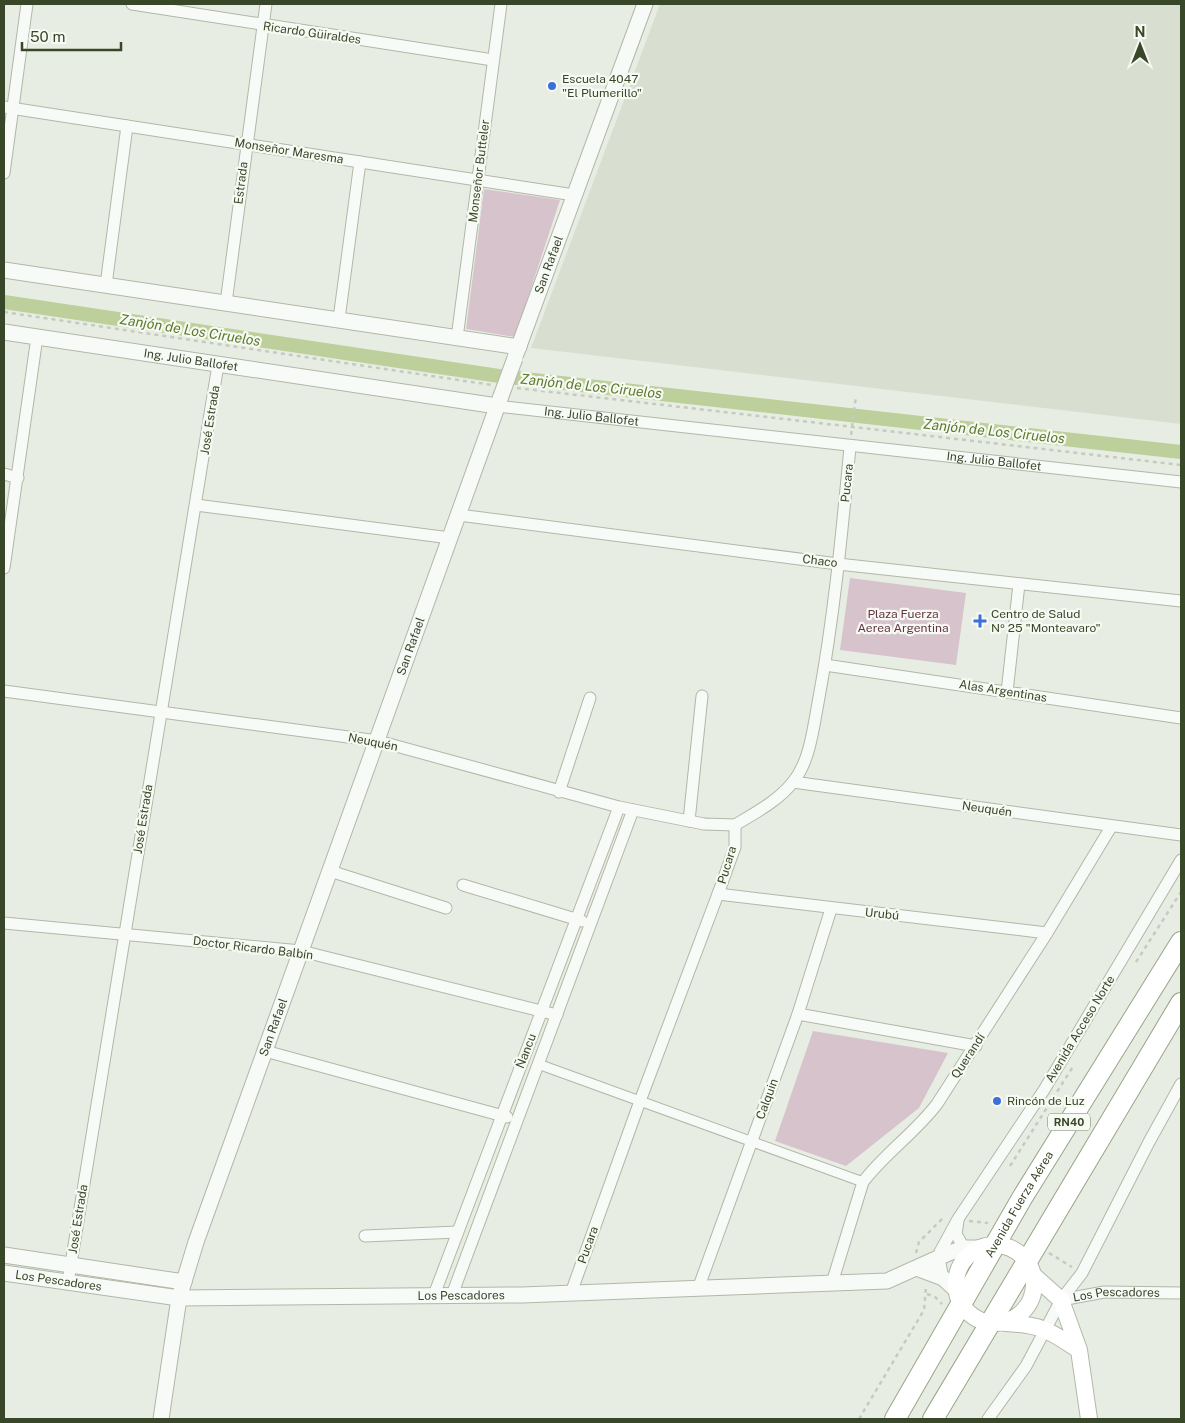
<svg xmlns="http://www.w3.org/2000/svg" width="1185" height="1423" font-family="'Public Sans',sans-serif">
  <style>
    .built { fill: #d8dfd1 }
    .green { fill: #d7c3cc }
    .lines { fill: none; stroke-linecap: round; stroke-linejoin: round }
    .canal { stroke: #bdd09b; stroke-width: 14 }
    .pedestrian-casing { stroke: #b0b8a7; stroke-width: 11 }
    .minor-casing { stroke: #b0b8a7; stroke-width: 13 }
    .tertiary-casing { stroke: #b0b8a7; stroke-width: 17 }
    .secondary-casing { stroke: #b0b8a7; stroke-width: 18 }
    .trunk-casing { stroke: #99a589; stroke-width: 22 }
    .path { stroke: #c6cbc1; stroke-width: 2.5; stroke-dasharray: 4 4; stroke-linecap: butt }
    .pedestrian { stroke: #f8faf7; stroke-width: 9 }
    .minor { stroke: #f8faf7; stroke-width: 11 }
    .tertiary { stroke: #f8faf7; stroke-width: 15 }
    .secondary { stroke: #fff; stroke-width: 16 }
    .trunk { stroke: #fff; stroke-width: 20 }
    .tertiary-bridge-casing { stroke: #b0b8a7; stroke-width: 17; stroke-linecap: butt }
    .tertiary-bridge { stroke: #f8faf7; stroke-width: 15 }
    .poi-dot { fill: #3d6fdc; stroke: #f7f9f3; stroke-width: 2 }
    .labels { text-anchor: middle; stroke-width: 4.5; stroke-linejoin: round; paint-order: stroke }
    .shield { fill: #f7f9f3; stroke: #727c66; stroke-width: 1 }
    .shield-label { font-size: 11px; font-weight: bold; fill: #394729 }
    .street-label { font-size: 12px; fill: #394729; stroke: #f7f9f3 }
    .poi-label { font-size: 12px; fill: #394729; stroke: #f7f9f3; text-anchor: start }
    .park-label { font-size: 12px; fill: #643445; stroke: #f7f9f3 }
    .water-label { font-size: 14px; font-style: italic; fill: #5c7a2d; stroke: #f7f9f3 }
  </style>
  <rect width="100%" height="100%" fill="#e8ede3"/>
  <!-- built -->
  <path class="built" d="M660,4H1181V424L531,348Z"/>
  <!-- green -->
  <path class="green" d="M484,189L560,200L515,337L466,329Z
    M850,578L966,593L956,665L840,650Z
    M813,1031L948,1053L919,1108L846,1166L775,1141Z"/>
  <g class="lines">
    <!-- canal -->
    <path class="canal" d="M4,302L499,376L1181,452"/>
    <!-- pedestrian casing -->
    <g class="pedestrian-casing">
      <path id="pedestrian" d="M538,1064L863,1182"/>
    </g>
    <!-- minor casing -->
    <g class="minor-casing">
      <g id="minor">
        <path d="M132,4L493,60"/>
        <path d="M4,107L574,195"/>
        <path d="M4,173L27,4"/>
        <path d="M106,285L127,126"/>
        <path d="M226,303L266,4"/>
        <path d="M339,319L360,162"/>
        <path d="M457,338L501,4"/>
        <path id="s1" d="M497,406L1181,482"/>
        <path d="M4,474L18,478"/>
        <path d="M196,505L450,538"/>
        <path d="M459,515L838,564L1181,601"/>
        <path d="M4,568L37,337"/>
        <path d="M825,665L1181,718"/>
        <path d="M4,691L378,741L619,807L704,824L735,825"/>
        <path d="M1007,692L1019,584"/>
        <path d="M793,782L1181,835"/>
        <path d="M559,792L590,698"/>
        <path d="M689,821L702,696"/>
        <path d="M735,825C755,813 778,801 793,782C810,761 813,729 818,703C834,618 842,532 850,447"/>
        <path d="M330,871L446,908"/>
        <path d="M463,885L582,921"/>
        <path d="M718,894L1047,933"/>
        <path d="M4,923L301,951L557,1015"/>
        <path d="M798,1014L976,1046"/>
        <path d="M265,1051L507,1117"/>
        <path d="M958,1221L956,1234L964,1248"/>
        <path d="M365,1236L457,1232"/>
        <path d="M943,1278L939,1259L940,1252L958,1219L1044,1090L1181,860"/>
        <path d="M68,1282L218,365"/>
        <path d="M832,1283L863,1182C885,1153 915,1133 937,1104L1047,933L1111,827"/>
        <path d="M698,1289L798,1014L831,909"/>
        <path d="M571,1293L640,1101L718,894L735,847V825"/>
        <path d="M434,1295L619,807"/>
        <path d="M452,1295L633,810"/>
        <path id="s2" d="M1061,1300L1104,1292L1181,1293"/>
        <path d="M988,1419L1026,1366L1061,1300L1082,1273L1149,1142L1181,1084"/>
      </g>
    </g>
    <!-- tertiary casing -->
    <g class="tertiary-casing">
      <g id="tertiary">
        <path d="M4,270L519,347"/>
        <path id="s3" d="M4,332L497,406"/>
        <path id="s4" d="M516,354L645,4"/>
        <path d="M4,1255L184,1282"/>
        <path d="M919,1269L943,1278L956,1290"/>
        <path id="s5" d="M4,1273L179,1298L522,1295L887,1281L949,1253L964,1248H980"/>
        <path id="s6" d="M161,1419L179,1298L196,1242L501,396"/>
      </g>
    </g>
    <!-- secondary casing -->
    <g class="secondary-casing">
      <path id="secondary" d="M956 1284a39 39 0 1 1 78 0a39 39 0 1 1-78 0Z
        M1032,1274L1061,1300L1079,1350L1089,1419
        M1005,1323C1043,1325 1048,1330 1079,1350"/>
    </g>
    <!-- trunk casing -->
    <g class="trunk-casing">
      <g id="trunk">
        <path id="s7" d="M895,1419L1022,1198L1181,942"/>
        <path d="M933,1419L1181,1003"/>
      </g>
    </g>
    <!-- path -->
    <path class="path" d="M4,312L492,385
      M517,388L1181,465
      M851,435L856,396
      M1136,962L1181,892
      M1010,1166L1074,1065
      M969,1221L988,1223
      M916,1253L919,1242L944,1217
      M1049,1253L1072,1267
      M927,1294L935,1297L942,1304
      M859,1419L924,1310L926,1286"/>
    <!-- pedestrian -->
    <use href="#pedestrian" class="pedestrian"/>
    <!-- minor -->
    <use href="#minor" class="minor"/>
    <!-- tertiary -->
    <use href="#tertiary" class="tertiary"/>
    <!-- secondary -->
    <use href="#secondary" class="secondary"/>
    <!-- trunk -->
    <use href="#trunk" class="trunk"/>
    <!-- tertiary-bridge casing -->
    <g class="tertiary-bridge-casing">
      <path id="tertiary-bridge" d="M501,396L515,358"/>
    </g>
    <!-- tertiary-bridge -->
    <use href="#tertiary-bridge" class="tertiary-bridge"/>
  </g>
  <!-- markers -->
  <g class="poi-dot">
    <circle cx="552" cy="86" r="5"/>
    <path d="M977.5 613.5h5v5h5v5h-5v5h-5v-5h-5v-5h5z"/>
    <circle cx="997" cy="1101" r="5"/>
  </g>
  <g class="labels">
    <!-- shield labels -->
    <rect class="shield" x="1048" y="1113.5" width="42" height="17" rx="4"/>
    <g class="shield-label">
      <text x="1069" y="1126">RN40</text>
    </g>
    <!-- street labels -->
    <g class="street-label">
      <text transform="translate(312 33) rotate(8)" y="4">Ricardo Güiraldes</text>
      <text transform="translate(289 151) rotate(9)" y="4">Monseñor Maresma</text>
      <text transform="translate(479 171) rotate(-83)" y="4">Monseñor Butteler</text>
      <text transform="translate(241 183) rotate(-83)" y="4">Estrada</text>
      <text dy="4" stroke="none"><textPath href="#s4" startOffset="95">San Rafael</textPath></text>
      <text dy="4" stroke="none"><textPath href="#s3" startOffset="189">Ing. Julio Ballofet</textPath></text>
      <text dy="4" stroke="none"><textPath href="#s1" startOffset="95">Ing. Julio Ballofet</textPath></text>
      <text transform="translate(210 420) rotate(-81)" y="4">José Estrada</text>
      <text dy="4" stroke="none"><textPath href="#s1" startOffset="500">Ing. Julio Ballofet</textPath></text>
      <text transform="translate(847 483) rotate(-84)" y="4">Pucara</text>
      <text transform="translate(820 561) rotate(7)" y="4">Chaco</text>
      <text dy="4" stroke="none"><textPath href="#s6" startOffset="814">San Rafael</textPath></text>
      <text transform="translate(1003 691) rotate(9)" y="4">Alas Argentinas</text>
      <text transform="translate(373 742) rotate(11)" y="4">Neuquén</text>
      <text transform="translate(987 809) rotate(8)" y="4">Neuquén</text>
      <text transform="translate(143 819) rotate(-81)" y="4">José Estrada</text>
      <text transform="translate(727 865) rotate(-73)" y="4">Pucara</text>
      <text transform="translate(882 914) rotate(6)" y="4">Urubú</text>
      <text transform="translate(253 948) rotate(7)" y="4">Doctor Ricardo Balbín</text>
      <text dy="4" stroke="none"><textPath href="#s6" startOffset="409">San Rafael</textPath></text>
      <text transform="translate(1080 1029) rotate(-59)" y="4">Avenida Acceso Norte</text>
      <text transform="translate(526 1051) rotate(-69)" y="4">Ñancu</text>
      <text transform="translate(968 1056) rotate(-57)" y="4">Querandí</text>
      <text transform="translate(767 1099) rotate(-70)" y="4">Calquin</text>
      <text dy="4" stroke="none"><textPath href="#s7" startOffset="248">Avenida Fuerza Aérea</textPath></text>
      <text transform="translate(78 1219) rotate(-81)" y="4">José Estrada</text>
      <text transform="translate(588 1245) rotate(-70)" y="4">Pucara</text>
      <text dy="4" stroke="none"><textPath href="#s5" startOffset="55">Los Pescadores</textPath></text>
      <text dy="4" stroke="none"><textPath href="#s5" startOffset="459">Los Pescadores</textPath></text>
      <text dy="4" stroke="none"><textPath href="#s2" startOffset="56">Los Pescadores</textPath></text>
    </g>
    <!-- poi labels -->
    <g class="poi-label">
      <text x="562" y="83">Escuela 4047<tspan x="562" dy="14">"El Plumerillo"</tspan></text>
      <text x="991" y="618">Centro de Salud<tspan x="991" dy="14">Nº 25 "Monteavaro"</tspan></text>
      <text x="1007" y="1105">Rincón de Luz</text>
    </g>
    <!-- park labels -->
    <g class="park-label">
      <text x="903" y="618">Plaza Fuerza<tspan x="903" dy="14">Aerea Argentina</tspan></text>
    </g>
    <!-- water labels -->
    <g class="water-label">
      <text transform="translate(190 330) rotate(9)" y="5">Zanjón de Los Ciruelos</text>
      <text transform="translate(591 386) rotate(6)" y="5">Zanjón de Los Ciruelos</text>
      <text transform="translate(994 431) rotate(6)" y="5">Zanjón de Los Ciruelos</text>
    </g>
  </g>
  <!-- border -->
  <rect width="1185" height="1423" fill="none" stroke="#394729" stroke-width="10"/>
  <!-- north arrow -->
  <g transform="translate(1140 45)" stroke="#f7f9f3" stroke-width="4" paint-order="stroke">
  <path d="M0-4L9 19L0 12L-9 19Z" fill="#394729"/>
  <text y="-8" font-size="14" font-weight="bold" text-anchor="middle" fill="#394729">N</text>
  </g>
  <!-- scale -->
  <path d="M22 42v8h99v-8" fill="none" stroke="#394729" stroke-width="2.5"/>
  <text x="30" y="42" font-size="15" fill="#394729" stroke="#f7f9f3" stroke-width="4" paint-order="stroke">50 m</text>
</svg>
